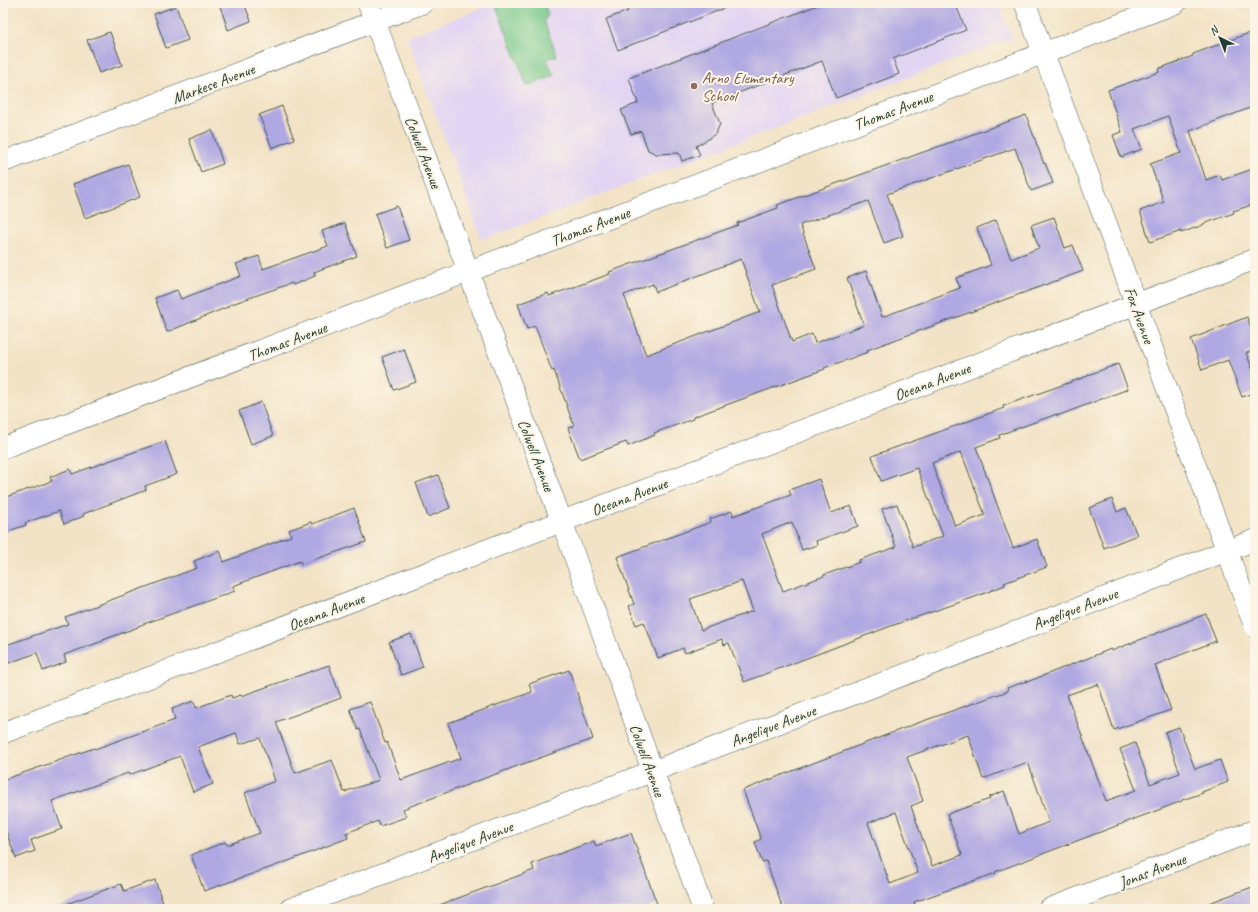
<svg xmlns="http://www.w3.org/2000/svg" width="1258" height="912" font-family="Caveat,sans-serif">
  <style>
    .built { fill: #e2d4f3 }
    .green { fill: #76c88a; stroke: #4a825f }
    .building { fill: #b0a8e2; fill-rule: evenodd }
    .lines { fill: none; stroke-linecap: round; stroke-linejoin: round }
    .minor-casing { stroke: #3f564a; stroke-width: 22 }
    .minor { stroke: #fff; stroke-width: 21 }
    .education-dot { fill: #8d6e63; stroke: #fcf5e5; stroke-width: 1.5 }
    .labels { text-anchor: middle; stroke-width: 4; stroke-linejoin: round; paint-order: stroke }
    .education-label { font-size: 16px; fill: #785e54; stroke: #fcf5e5; text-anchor: start }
    .street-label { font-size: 16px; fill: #1f3d34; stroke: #fcf5e5 }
  </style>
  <rect width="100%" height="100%" fill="#fcf5e5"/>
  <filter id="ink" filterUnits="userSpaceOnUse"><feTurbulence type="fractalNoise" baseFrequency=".025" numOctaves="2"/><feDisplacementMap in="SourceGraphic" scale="8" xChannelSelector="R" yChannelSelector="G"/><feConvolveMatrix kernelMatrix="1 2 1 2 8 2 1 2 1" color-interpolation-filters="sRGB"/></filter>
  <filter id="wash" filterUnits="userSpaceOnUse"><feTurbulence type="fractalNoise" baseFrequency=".012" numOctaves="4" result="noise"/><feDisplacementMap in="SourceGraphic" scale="16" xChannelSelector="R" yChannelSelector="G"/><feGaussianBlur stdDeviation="0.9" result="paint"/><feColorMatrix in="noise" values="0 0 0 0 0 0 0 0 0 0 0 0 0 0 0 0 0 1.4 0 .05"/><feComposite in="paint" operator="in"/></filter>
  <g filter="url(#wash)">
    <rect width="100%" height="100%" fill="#f3e3c6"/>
    <!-- built -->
    <path class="built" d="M495,3H999L1012,38L482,240L407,37Z"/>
    <!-- green -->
    <path class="green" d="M505,3H544L548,15L544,21L557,56L547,59L554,76L527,86L496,6Z"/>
    <g id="blocks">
      <!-- building -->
      <path class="building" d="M219,3H244L251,21L228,30Z
        M624,3H735V4L618,50L606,19L628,11Z
        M823,3H955L966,30L893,59L899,74L836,98L822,61L712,103L720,124L716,133L707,140L696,146L700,155L682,161L679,153L656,154L648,150L641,131L631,134L621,110L638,103L629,78Z
        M176,6L188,40L166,48L154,14Z
        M1255,31V106L1190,131L1206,180L1220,175L1222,180L1255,168V204L1233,211L1234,213L1203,224V225L1181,233V231L1150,242L1140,211L1164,202L1150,164L1181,153L1168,116L1134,129L1142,149L1121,157L1113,135L1122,132L1108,90L1159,72L1158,69L1193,56V54Z
        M110,32L122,65L99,73L87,40Z
        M282,106L294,139L272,148L259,115Z
        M1026,115L1044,164L1045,163L1053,183L1031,191L1015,148L887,194L903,236L884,243L868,201L800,225L816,269L772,285L792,342L812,334L815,343L864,325L847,278L866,271L882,317L960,288L956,278L991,265L977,228L996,220L1011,259L1039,248L1031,225L1054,217L1065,248L1073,245L1083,271L867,350L868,352L824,368L825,369L693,417V419L654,433L655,435L628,446L626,442L580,459L568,428L574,426L554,370L552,371L535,326L527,329L518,304L548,293L549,296L610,274L609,272L738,225L737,223L778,208L777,205ZM741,259L760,312L646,355L624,295L653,284L656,292Z
        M212,130L223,164L201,172L189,139Z
        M128,164L140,197L85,218L73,184Z
        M397,206L409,240L387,248L375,214Z
        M345,223L357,256L314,272L315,276L293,285L292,283L229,305L230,306L167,332L155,298L177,290L181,299L241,276L236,264L259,256L263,269L328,246L322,231Z
        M1247,317L1255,341V350L1246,353L1255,375V392L1242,397L1228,360L1202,370L1191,339Z
        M404,349L416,382L394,390L382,357Z
        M1118,364L1128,389L1057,416V414L999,435L1000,438L976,447L1013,548L1037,539L1047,567L1004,583L1005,585L975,597L891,626L744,682L729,643L724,645L722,639L685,653L683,648L658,658L644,622L636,625L629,606L634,604L617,557L711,522L710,519L732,511L733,516L791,495L789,490L819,479L831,513L851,506L858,526L816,541L817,545L802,550L792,522L762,534L783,591L824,576V575L860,562L859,560L896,547L882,509L897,504L913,547L943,536L917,468L881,481L872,456L961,424L1004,408L1003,406L1088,376V375ZM961,452L985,515L955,526L932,463ZM742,581L753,611L701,630L690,599Z
        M261,402L273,436L251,444L239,411Z
        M165,441L177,474L145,486L146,490L83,514L84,516L64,524L59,511L25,523L26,525L3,533V498L52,481L50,477L70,469L72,474Z
        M438,475L450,508L428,517L416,483Z
        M1112,499L1117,512L1126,508L1137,535L1104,548L1089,508Z
        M354,508L366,542L301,564L300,561L233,586L235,591L138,626V627L103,640V641L64,655L66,662L43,671L37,653L3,665V646L68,624L65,617L197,568L194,561L220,551L224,562L291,536L289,530L311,522L312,524Z
        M1206,614L1216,641L1155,665L1171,710L1114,730L1098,684L1067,695L1106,801L1136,790L1120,749L1135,743L1150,784L1180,773L1165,732L1179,727L1195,769L1220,760L1228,782L1202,792L1203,793L1182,800V801L995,872L996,873L914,902L916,909H783L766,861L762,862L755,842L761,839L743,790L915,724L1008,691L1007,688L1027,681V682L1111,649V651ZM968,735L983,779L1028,762L1049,822L1019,834L1004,791L989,797L990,799L947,814L962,855L932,866L911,806L923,801L907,757ZM896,812L918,873L890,884L868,823Z
        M411,634L423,667L401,675L389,642Z
        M329,665L341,698L276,722L295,773L332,760L344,792L379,780L360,729L358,730L350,709L370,702L385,743L387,742L401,780L461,758L448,723L532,692L529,684L569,670L593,739L520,765L403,809L406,817L380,826L378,821L346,833L348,838L283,863L204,891L191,855L225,842L227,845L260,833L245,793L275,781L260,738L240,744L236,733L198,747L213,784L193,792L180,756L129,775L128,773L52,801L62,829L31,840L35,851L16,858L3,824V780L94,748L95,749L175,720L172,709L194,701L196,708L231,695L232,698L241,695V696Z
        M631,833L657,904L644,909H434V907L534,870L532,864L594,841L596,846Z
        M155,880L165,909H58V907L121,884L124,891Z
        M1255,886V909H1198V907Z"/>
    </g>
  </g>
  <g filter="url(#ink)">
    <use href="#blocks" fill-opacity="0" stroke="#3f564a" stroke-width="1"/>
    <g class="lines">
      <!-- minor casing -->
      <g class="minor-casing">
        <path id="minor" d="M368,3L562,522L703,909
          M1025,3L1255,627
          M3,162L423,3
          M3,448L1176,3
          M3,733L1255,259
          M290,909L677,762L1255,540
          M1049,909L1255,830"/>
      </g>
      <!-- minor -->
      <use href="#minor" class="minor"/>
    </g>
  </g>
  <!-- markers -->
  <circle class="education-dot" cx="694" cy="86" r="4"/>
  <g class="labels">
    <!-- education labels -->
    <g class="education-label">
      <text x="702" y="83">Arno Elementary<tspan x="702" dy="18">School</tspan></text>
    </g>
    <!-- street labels -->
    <g class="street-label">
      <text transform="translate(213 83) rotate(-21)" y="6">Markese Avenue</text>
      <text transform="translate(893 110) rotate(-21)" y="6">Thomas Avenue</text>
      <text transform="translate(424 152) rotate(69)" y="6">Colwell Avenue</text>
      <text transform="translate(590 226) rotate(-21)" y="6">Thomas Avenue</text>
      <text transform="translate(1140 315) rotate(70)" y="6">Fox Avenue</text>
      <text transform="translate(287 341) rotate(-21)" y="6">Thomas Avenue</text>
      <text transform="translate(932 381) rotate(-21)" y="6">Oceana Avenue</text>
      <text transform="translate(537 455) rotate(69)" y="6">Colwell Avenue</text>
      <text transform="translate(629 496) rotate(-21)" y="6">Oceana Avenue</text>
      <text transform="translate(1075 608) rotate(-21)" y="6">Angelique Avenue</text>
      <text transform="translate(326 611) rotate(-21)" y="6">Oceana Avenue</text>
      <text transform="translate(773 725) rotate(-21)" y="6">Angelique Avenue</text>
      <text transform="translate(648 760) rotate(70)" y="6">Colwell Avenue</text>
      <text transform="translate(470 841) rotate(-21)" y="6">Angelique Avenue</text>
      <text transform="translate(1152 870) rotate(-21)" y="6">Jonas Avenue</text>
    </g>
  </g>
  <!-- margin -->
  <rect width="1258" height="912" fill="none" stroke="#fcf5e5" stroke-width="16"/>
  <!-- north arrow -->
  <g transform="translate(1220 38) rotate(317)" stroke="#fcf5e5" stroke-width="3" paint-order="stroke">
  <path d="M0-3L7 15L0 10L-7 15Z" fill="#1f3d34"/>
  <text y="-6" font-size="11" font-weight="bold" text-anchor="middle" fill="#1f3d34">N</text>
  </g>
</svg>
